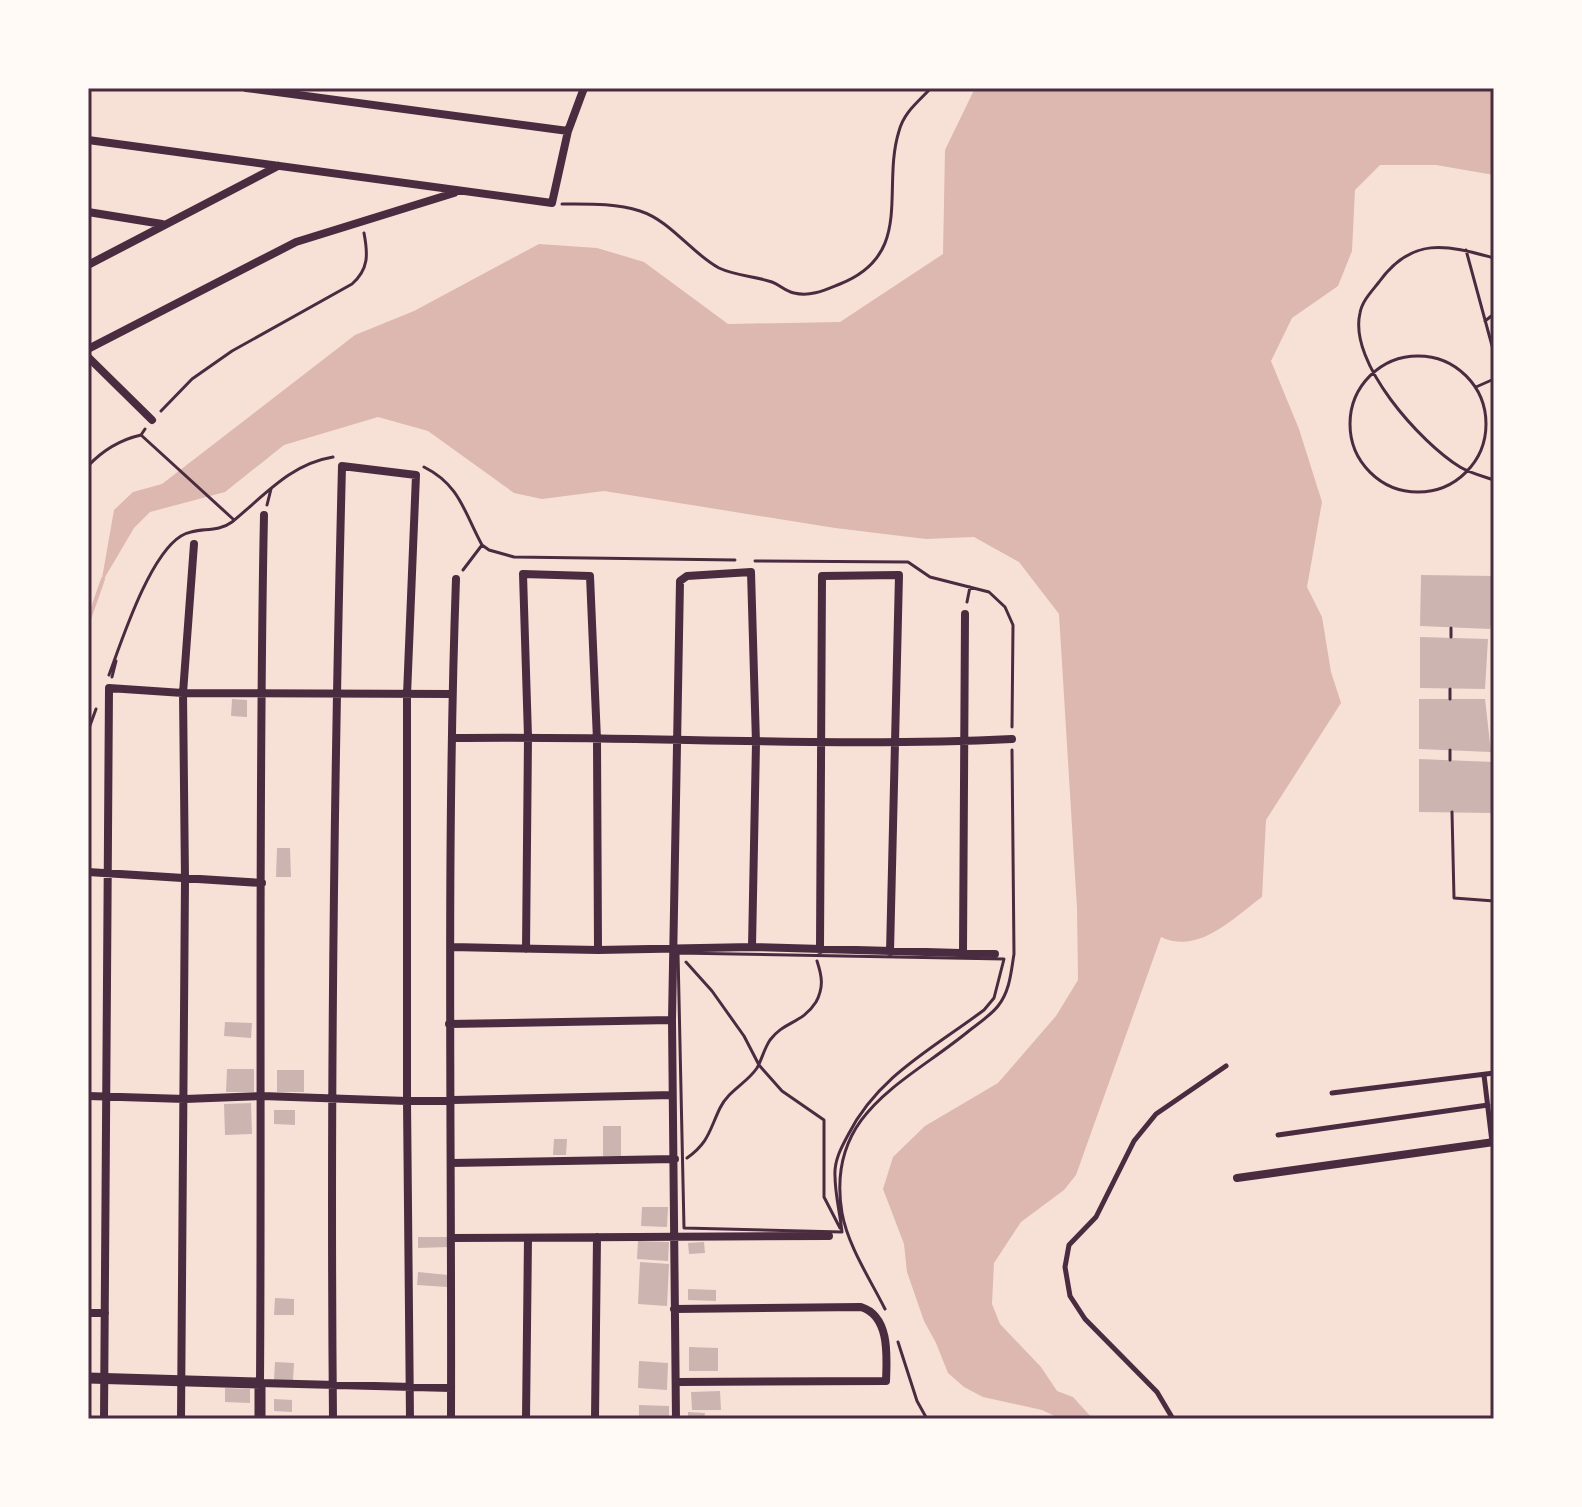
<svg xmlns="http://www.w3.org/2000/svg" width="1582" height="1507" font-family="'Roboto Condensed',sans-serif">
  <style>
    .water { fill: #dcb8b0 }
    .lines { fill: none; stroke-linecap: round; stroke-linejoin: round }
    .stream { stroke: #dcb8b0; stroke-width: 4 }
    .building { fill: #ccb4b1 }
    .path { stroke: #4a2c40; stroke-width: 3 }
    .service { stroke: #4a2c40; stroke-width: 5 }
    .minor { stroke: #4a2c40; stroke-width: 8 }
    .tertiary { stroke: #4a2c40; stroke-width: 11 }
    .neatline { fill: none; stroke: #4a2c40; stroke-width: 3 }
  </style>
  <rect width="100%" height="100%" fill="#f7e1d7"/>
  <!-- water -->
  <path class="water" d="M975,88H1494V175L1436,165H1380L1355,190L1352,251L1338,286L1292,318L1271,361L1299,429L1322,502L1307,587L1322,617L1331,672L1341,703L1266,820L1262,897C1233,918 1199,955 1161,937L1076,1175L1064,1190L1021,1222L994,1263L992,1304L1000,1324L1041,1367L1057,1391L1073,1397L1093,1419H1061L1042,1410L983,1397L964,1387L948,1373L936,1343L924,1321L907,1272L904,1244L883,1189L893,1157L925,1126L998,1083L1056,1016L1078,980L1077,908L1059,614L1019,562L974,537L926,539L835,528L604,491L542,499L514,493L428,431L378,417L284,445L225,492L150,512L134,528L101,584L114,510L133,492L162,484L355,335L414,311L539,244L597,248L644,262L728,324L840,322L943,254L945,150Z"/>
  <g class="lines">
    <!-- stream -->
    <path class="stream" d="M88,622L103,579"/>
  </g>
  <!-- building -->
  <path class="building" d="M1421,575L1494,576V616L1490,629L1420,626Z
    M1420,637L1488,639L1485,689L1420,688Z
    M232,699L247,700V717L231,716Z
    M1419,699H1485L1491,752L1419,749Z
    M1419,759L1494,762V813L1419,812Z
    M277,848H290L291,877H276Z
    M225,1022L252,1023L251,1038L224,1036Z
    M227,1069H254V1092H226Z
    M277,1070H304V1092H277Z
    M251,1103L252,1134L225,1135L224,1104Z
    M274,1110H295V1125L274,1124Z
    M603,1126H621V1156H603Z
    M554,1139H567L566,1155H553Z
    M642,1207H668L667,1227L641,1226Z
    M418,1237H449V1247L418,1248Z
    M638,1241L669,1242L668,1261L637,1259Z
    M704,1242L705,1253L689,1254L688,1243Z
    M640,1262L669,1264L667,1306L638,1304Z
    M418,1272L448,1275L447,1287L417,1285Z
    M688,1289L716,1290V1301L688,1300Z
    M275,1298L294,1299V1315H274Z
    M689,1347L718,1348V1371H689Z
    M639,1361L668,1363L667,1390L638,1388Z
    M275,1362L294,1363L293,1381L274,1380Z
    M225,1388L250,1389V1403L225,1402Z
    M720,1391L721,1410H692L691,1392Z
    M274,1399L292,1400V1412L274,1411Z
    M639,1405L669,1406V1419H639Z
    M688,1412L705,1413L704,1419H688Z"/>
  <g class="lines">
    <!-- path -->
    <path class="path" d="M562,204C589,204 615,203 640,211C671,221 691,253 719,268C736,276 755,276 772,282C780,285 785,291 794,293C811,297 825,290 840,284C915,254 881,189 899,131C904,112 918,102 931,88
      M1466,250L1494,353
      M1494,258C1446,245 1412,236 1379,282C1372,291 1362,301 1360,313C1348,363 1421,443 1460,467C1470,473 1482,476 1494,480
      M1485,321L1494,314
      M1350 424a68 68 0 1 1 136 0a68 68 0 1 1-136 0Z
      M1476,387L1494,379
      M161,411L192,379L232,351L352,284C369,269 368,254 364,233
      M145,429L141,435L233,519
      M88,466C103,450 119,440 141,435
      M424,467C460,485 464,512 482,545L489,550L514,557L735,560
      M267,505L271,489
      M755,561L908,562L930,577L989,592L1005,607L1013,625L1012,727
      M463,570L482,545
      M967,602L970,587
      M1451,637V628
      M109,675C122,640 149,556 181,536C197,526 216,534 232,522C264,496 290,464 333,457
      M112,677L116,661
      M1450,699V689
      M88,731L96,709
      M1450,760V750
      M1452,812L1454,898L1494,901
      M678,953L1004,959L994,998L984,1010C932,1049 878,1076 848,1135C841,1148 834,1161 835,1176C835,1194 840,1213 842,1232L684,1228Z
      M686,962L712,991L744,1036L759,1065L782,1091L824,1120V1197L840,1228
      M687,1158C709,1142 709,1131 720,1108C729,1090 746,1084 757,1068C762,1059 764,1049 770,1040C784,1021 802,1024 816,1002C824,987 822,976 817,961
      M885,1309C870,1279 848,1246 842,1213C825,1112 906,1083 970,1030C979,1023 991,1015 998,1006C1010,991 1011,972 1014,954L1012,750
      M898,1342L917,1401L927,1419"/>
    <!-- service -->
    <path class="service" d="M1484,1075L1492,1142
      M1332,1093L1494,1073
      M1278,1135L1488,1105
      M1173,1419L1157,1392L1085,1319L1070,1296L1065,1267L1069,1245L1096,1217L1134,1141L1156,1114L1226,1066"/>
    <!-- minor -->
    <path class="minor" d="M246,88L568,131
      M88,140L552,203L568,131L584,88
      M88,212L162,224
      M88,265L278,166
      M88,349L296,242L454,193
      M88,357L152,420
      M264,515C258,804 262,1094 260,1383L451,1388
      M453,738C639,735 825,748 1012,739
      M88,872L262,883
      M451,947L598,950L752,947L995,954
      M526,949L528,737L523,574L590,576L597,740L598,950
      M820,950L822,576L899,575L890,952
      M963,953L965,614
      M449,1024L672,1020
      M88,1096L185,1099L262,1096L407,1101L672,1095
      M451,1163L675,1159
      M1237,1178L1494,1142
      M451,1238L829,1236
      M674,1309L861,1307C890,1316 887,1356 886,1381L677,1382
      M88,1313H105
      M104,1419L109,688L183,693L452,694
      M181,1419L185,879L183,693L194,544
      M333,1419C330,1101 334,784 342,466L416,475L407,695V1101L410,1419
      M451,1419C452,1139 446,859 456,579
      M526,1419L528,1238
      M595,1419L597,1237
      M676,1419L672,1020L680,581L687,576L751,572L756,743L752,947"/>
    <!-- tertiary -->
    <path class="tertiary" d="M88,1378L260,1383V1419"/>
  </g>
  <!-- border -->
  <rect width="1582" height="1507" fill="none" stroke="#fffaf5" stroke-width="180"/>
  <rect x="90" y="90" width="1402" height="1327" class="neatline"/>
</svg>
